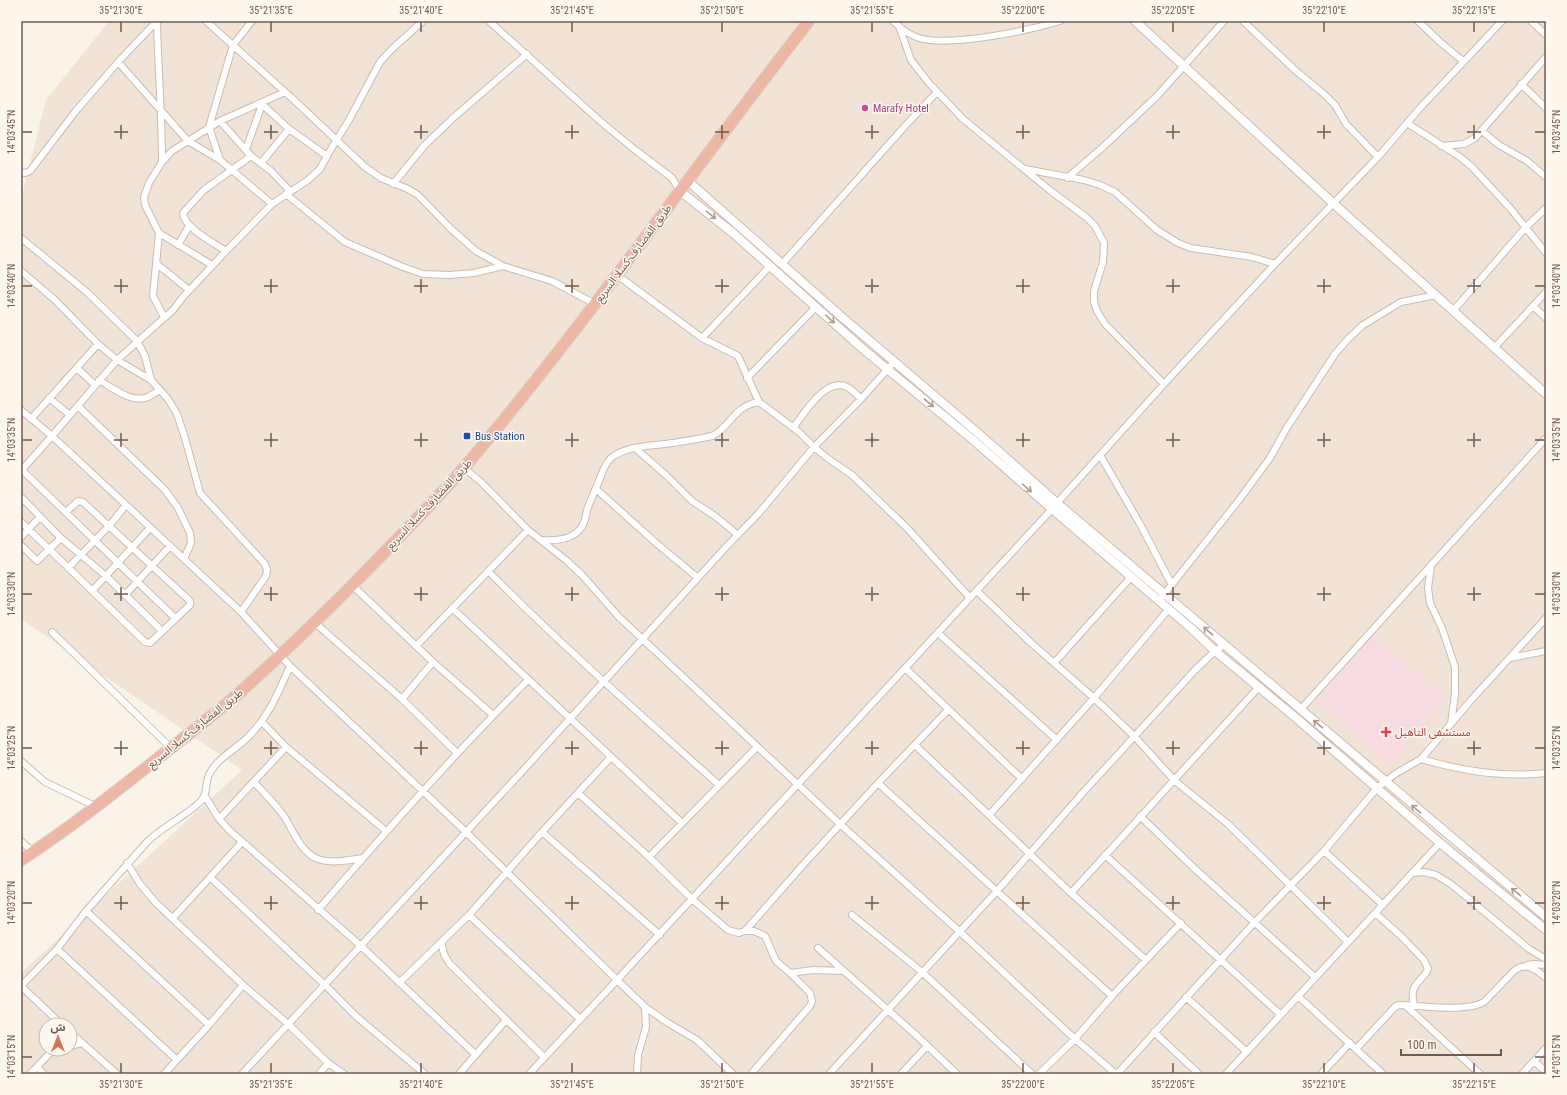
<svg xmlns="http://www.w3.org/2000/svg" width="1567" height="1095" font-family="'Roboto Condensed','Noto Sans Arabic',sans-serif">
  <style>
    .residential { fill: #f1e4d7; fill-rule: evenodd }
    .medical { fill: #f7dce1 }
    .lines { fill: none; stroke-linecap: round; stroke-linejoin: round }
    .street-casing { stroke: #ccbbaf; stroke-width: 8 }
    .secondary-casing { stroke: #cebbad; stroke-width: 10 }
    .highway-casing { stroke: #d8d1ce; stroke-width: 13 }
    .street { stroke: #fff; stroke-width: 6 }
    .secondary { stroke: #fff; stroke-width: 8 }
    .highway { stroke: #eeb6a5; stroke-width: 11 }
    .oneway { stroke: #aa9c95 }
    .ticks { fill: none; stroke: #725a4f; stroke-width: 1.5 }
    .hotel-dot { fill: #d1479c; stroke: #fdf7ee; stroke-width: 1.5 }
    .transit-dot { fill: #1a4fb4; stroke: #fdf7ee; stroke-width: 1.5 }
    .health-dot { fill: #e0444e; stroke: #fdf7ee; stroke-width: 1.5 }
    .labels { text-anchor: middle; stroke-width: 3; stroke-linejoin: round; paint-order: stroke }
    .hotel-label { font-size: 11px; fill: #b23c85; stroke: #fdf7ee; text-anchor: start }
    .street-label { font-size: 11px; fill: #725a4f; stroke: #fdf7ee }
    .transit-label { font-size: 11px; fill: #164399; stroke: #fdf7ee; text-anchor: start }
    .health-label { font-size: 11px; fill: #be3a42; stroke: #fdf7ee; text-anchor: start }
    .neatline { fill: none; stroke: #725a4f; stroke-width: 1.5 }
    .ticks-label { font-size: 10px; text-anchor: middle; fill: #725a4f }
  </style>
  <rect width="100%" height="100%" fill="#faf3e8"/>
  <!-- residential -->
  <path class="residential" d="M109,21H1546V1074H21V973L242,770L21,619V199L46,100ZM46,1025H70V1049H46Z"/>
  <!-- medical -->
  <path class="medical" d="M1375,636L1447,700L1389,764L1317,700Z"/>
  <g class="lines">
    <!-- street casing -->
    <g class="street-casing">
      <path id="street" d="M206,21L294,100L365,167L381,178L408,189L418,195L450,228L476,251L503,266L552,281L595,304
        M489,21L600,121L634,149L672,178L680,191
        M893,21C900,28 909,35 919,38C950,47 1027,31 1060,21
        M1243,21L1296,71L1324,94L1335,105L1346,124L1378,157
        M1418,21L1440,42L1463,61
        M1531,21L1546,35
        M157,22C158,69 162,115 162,162
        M899,26L911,60L928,82L963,119L1052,192L1086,217L1095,226L1104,243L1103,262L1094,291V302L1097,311L1105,324L1164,384
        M118,62L188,141L220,160L272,204
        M1521,84L1546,108
        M262,104L289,129L327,156
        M220,121L251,156L271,171L290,191
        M1407,123L1460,157L1472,167L1510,208L1546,253
        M1482,131L1499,145L1527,161L1546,177
        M1441,146L1464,144L1475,138L1546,57
        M246,149L263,102
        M220,160L209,127L233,45L252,21
        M261,163L289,129
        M1025,169L1084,180L1100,185L1115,192L1157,230L1178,243L1191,248L1252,257L1275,264
        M21,172L25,173L30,171L75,112L118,62L157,21
        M1067,178L1103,147L1157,96L1224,21
        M393,184L424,146L453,118L527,54
        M286,194L345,242L403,267L423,274L449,275L474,273L503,266
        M159,233L212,265
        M21,238L88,293L137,341L145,356L151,380L168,399L177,414L185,438L200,493L265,564L267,570L266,576L241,612
        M178,245L189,226
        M226,251C214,243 184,228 183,213L204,190L251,156
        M157,264L189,290
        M782,264L905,126L937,92
        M21,271L54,299L98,344L117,360L151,380
        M617,275L702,338L738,356L759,402L799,432L814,447L830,460L852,475L907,528L970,598
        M1533,306L1546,318
        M1453,311L1525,228L1546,208
        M164,317L153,296L159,233L145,205L144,197L149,183L162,162L172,151L220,121L285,92
        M702,338L770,266
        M1494,348L1546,292
        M77,368L95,385
        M747,378L816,307
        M99,380C113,388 132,404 148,397C152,395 155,393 159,390
        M49,398L70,415
        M78,406L165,490L178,508L190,533L191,543L184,559
        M21,410L52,436L241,612L290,666L466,832L617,980L1052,509
        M31,419L98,344
        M793,428C804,414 827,374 849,388C853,391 857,395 861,399
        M635,448L667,476L692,501L715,516L738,535
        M1100,455L1140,524L1172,585
        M464,468L481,482L528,530L567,561L582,575L619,617L840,824L959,931L1075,1039L1116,1074
        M22,470L175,618
        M21,471L52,436L117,360L173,310L183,297L226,251L272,204L308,180L320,169L328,154L349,120L380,62L392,49L423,21
        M596,489L656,543L698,578
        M21,497L61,538L106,576L162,631
        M1057,503L1164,384L1275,264L1378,157L1420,108L1502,21
        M21,522L145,642L150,643L190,605V601L83,502L78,501L66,512
        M21,537L40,517
        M543,540C559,541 578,539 584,522C586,518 586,514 587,510C591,499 596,488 601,476C603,470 606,463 611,458C627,445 653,446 673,443C686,441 699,439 712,436C731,427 733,406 759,402
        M21,545L37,561L61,538
        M1431,566L1428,588L1430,603L1442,628L1455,667V694L1451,724
        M68,568L109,526L126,505
        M488,571C562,646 641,715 719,785
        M352,585L433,662L493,715
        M92,591L150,528
        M977,591L1030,642L1094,698L1134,736L1175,781L1228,824L1348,942
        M125,595L170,546
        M1162,597L1239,500L1270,458L1286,429L1335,354L1348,339L1363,325L1401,302L1436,295
        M452,608L682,823
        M315,623L402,699L457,753
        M52,632L171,748
        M938,633L1057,740
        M416,646L528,530
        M1510,658L1546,651
        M1054,663L1131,577
        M905,668L1022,779
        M402,699L433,662
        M1301,709L1546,438
        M262,722L286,747L386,831
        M915,745L1071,893L1146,960
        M1421,759C1462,771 1504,778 1546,773
        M21,761L45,782L97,807
        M254,782C264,793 275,804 284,816C293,830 301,853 318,859C332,864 348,860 363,858
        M878,783L1112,996
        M578,793L649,857L693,900L728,930L739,933L745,931L802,866L878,783L948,710
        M205,796L219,819L230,831L361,946L476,1055
        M989,815L1094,698L1168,610
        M1140,816L1195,869L1315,977
        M219,819L286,747
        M542,832L660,935
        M21,841L33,852
        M1324,851L1383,905
        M1105,855L1281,1015
        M649,857L757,747
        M127,863L140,884L156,903L243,985L287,1023L328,1063L344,1074
        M1412,873L1424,872L1436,875L1451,884L1529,949L1546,959
        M210,877L325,985L358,1018L425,1074
        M1071,893L1259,687
        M318,910C386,831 455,753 528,680
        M86,911L209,1025
        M1375,913L1401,936L1424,960L1428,969L1426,973C1415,986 1410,987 1414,1006
        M469,915L580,1019
        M852,915L922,972L1032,1074
        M173,918L242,842
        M745,931H754L765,936L776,961L790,973L813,970L844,971
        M441,942L444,954L449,963L544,1057
        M818,948L916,1035L957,1074
        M57,949L177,1060
        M1527,965L1534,964L1546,965
        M399,983L469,915L542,832L611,757
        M21,986L57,949L86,911L147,842C163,826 185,817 201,801C209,792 204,782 210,773C217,759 234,750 246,739C269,717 277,695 290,666
        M21,986L62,1025
        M1298,996L1383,1074
        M1186,997L1247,1052
        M1405,1005L1480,1074
        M70,1032L117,1074
        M1154,1032L1199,1074
        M70,1046L82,1043
        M1356,1049L1394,1008L1398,1005C1421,1005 1465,1013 1484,1002L1515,970C1526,961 1538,971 1546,978
        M1534,1061L1546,1072
        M37,1067L44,1074
        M30,1074L51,1052L61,1049
        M164,1074L209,1025L243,985
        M242,1074L517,777L726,547L759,513L814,447L861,399L894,362
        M319,1074L328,1063
        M459,1074L506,1020
        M529,1074L617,980L645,1007L668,1023L697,1040L733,1074
        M637,1074L638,1055L646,1027L645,1007
        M751,1074L810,1006L812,1001L810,993L790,973
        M829,1074L997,891L1079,797L1195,670L1215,651L1224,645
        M901,1074L927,1046
        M1039,1074L1075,1039L1112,996L1181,923
        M1117,1074L1254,923L1324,851L1377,788L1395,774L1421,759L1472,699L1546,618
        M1226,1074L1440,843
        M1321,1074L1350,1043
        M1522,1074L1546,1048"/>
    </g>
    <!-- secondary casing -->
    <g class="secondary-casing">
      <path id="secondary" d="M1135,21L1334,204L1546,394
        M688,181L843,318L978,433L1057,503L1546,917
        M680,191L733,233L863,349L972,439L1052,509L1192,629L1215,651L1295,717L1440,843L1546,930"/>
    </g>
    <!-- highway casing -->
    <g class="highway-casing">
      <path id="highway" d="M21,860C67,830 109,797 152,763C181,740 210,718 238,694C286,651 331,607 376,561C407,529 439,497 468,463C588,321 694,168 809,21"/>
    </g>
    <!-- street -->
    <use href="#street" class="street"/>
    <!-- secondary -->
    <use href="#secondary" class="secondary"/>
    <!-- highway -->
    <use href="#highway" class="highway"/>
  </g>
  <!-- one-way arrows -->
  <defs><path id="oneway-shaft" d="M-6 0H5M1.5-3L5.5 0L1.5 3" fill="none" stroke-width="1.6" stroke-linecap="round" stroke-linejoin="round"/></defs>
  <g class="oneway">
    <use href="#oneway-shaft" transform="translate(711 215) rotate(39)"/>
    <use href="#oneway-shaft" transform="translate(830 319) rotate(42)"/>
    <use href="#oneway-shaft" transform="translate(929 403) rotate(40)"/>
    <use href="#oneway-shaft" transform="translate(1027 488) rotate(41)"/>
    <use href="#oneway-shaft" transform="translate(1208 631) rotate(-139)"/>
    <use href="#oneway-shaft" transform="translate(1318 724) rotate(-140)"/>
    <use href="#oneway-shaft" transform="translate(1416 809) rotate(-140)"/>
    <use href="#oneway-shaft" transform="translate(1516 892) rotate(-140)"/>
  </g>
  <!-- ticks -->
  <path class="ticks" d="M121,22V32M271,22V32M421,22V32M572,22V32M722,22V32M872,22V32M1023,22V32M1173,22V32M1324,22V32M1474,22V32M121,125V139M271,125V139M421,125V139M572,125V139M722,125V139M872,125V139M1023,125V139M1173,125V139M1324,125V139M1474,125V139M22,132H32M114,132H128M264,132H278M414,132H428M565,132H579M715,132H729M865,132H879M1016,132H1030M1166,132H1180M1317,132H1331M1467,132H1481M1535,132H1545M121,279V293M271,279V293M421,279V293M572,279V293M722,279V293M872,279V293M1023,279V293M1173,279V293M1324,279V293M1474,279V293M22,286H32M114,286H128M264,286H278M414,286H428M565,286H579M715,286H729M865,286H879M1016,286H1030M1166,286H1180M1317,286H1331M1467,286H1481M1535,286H1545M121,433V447M271,433V447M421,433V447M572,433V447M722,433V447M872,433V447M1023,433V447M1173,433V447M1324,433V447M1474,433V447M22,440H32M114,440H128M264,440H278M414,440H428M565,440H579M715,440H729M865,440H879M1016,440H1030M1166,440H1180M1317,440H1331M1467,440H1481M1535,440H1545M121,587V601M271,587V601M421,587V601M572,587V601M722,587V601M872,587V601M1023,587V601M1173,587V601M1324,587V601M1474,587V601M22,594H32M114,594H128M264,594H278M414,594H428M565,594H579M715,594H729M865,594H879M1016,594H1030M1166,594H1180M1317,594H1331M1467,594H1481M1535,594H1545M121,741V755M271,741V755M421,741V755M572,741V755M722,741V755M872,741V755M1023,741V755M1173,741V755M1324,741V755M1474,741V755M22,748H32M114,748H128M264,748H278M414,748H428M565,748H579M715,748H729M865,748H879M1016,748H1030M1166,748H1180M1317,748H1331M1467,748H1481M1535,748H1545M121,896V910M271,896V910M421,896V910M572,896V910M722,896V910M872,896V910M1023,896V910M1173,896V910M1324,896V910M1474,896V910M22,903H32M114,903H128M264,903H278M414,903H428M565,903H579M715,903H729M865,903H879M1016,903H1030M1166,903H1180M1317,903H1331M1467,903H1481M1535,903H1545M22,1057H32M1535,1057H1545M121,1063V1073M271,1063V1073M421,1063V1073M572,1063V1073M722,1063V1073M872,1063V1073M1023,1063V1073M1173,1063V1073M1324,1063V1073M1474,1063V1073"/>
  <!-- markers -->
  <circle class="hotel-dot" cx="865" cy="108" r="4"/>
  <rect class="transit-dot" x="463" y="432" width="8" height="8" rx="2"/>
  <path class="health-dot" d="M1384 726h4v4h4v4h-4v4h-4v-4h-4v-4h4z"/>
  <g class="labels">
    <!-- hotel labels -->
    <g class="hotel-label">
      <text x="873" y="112">Marafy Hotel</text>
    </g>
    <!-- street labels -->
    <g class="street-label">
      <text transform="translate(633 253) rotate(-53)" y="4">طريق القضارف-كسلا السريع</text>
      <text transform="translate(429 504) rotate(-47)" y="4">طريق القضارف-كسلا السريع</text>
      <text transform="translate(195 728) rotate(-39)" y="4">طريق القضارف-كسلا السريع</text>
    </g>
    <!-- transit labels -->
    <g class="transit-label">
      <text x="475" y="440">Bus Station</text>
    </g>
    <!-- health labels -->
    <g class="health-label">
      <text x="1395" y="736">مستشفى التاهيل</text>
    </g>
  </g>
  <!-- border -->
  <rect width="1567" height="1095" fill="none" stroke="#fdf7ee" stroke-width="44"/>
  <!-- north arrow -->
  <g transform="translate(58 1037)"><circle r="19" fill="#fdf7ee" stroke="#c5b8ae"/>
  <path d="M0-3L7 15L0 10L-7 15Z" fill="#d8715a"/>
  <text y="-6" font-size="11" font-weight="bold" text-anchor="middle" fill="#725a4f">ش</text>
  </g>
  <!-- scale -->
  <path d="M1401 1049v6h100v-6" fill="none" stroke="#725a4f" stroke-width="2"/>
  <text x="1407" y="1049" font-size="12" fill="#725a4f" stroke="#fdf7ee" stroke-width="3" paint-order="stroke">100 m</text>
  <rect x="22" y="22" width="1523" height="1051" class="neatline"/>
  <g class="ticks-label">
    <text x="121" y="14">35°21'30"E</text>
    <text x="271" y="14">35°21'35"E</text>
    <text x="421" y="14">35°21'40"E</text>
    <text x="572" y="14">35°21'45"E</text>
    <text x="722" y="14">35°21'50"E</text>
    <text x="872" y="14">35°21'55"E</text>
    <text x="1023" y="14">35°22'00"E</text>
    <text x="1173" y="14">35°22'05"E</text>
    <text x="1324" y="14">35°22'10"E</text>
    <text x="1474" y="14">35°22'15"E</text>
    <text transform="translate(11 132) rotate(-90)" y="4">14°03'45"N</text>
    <text transform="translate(1556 132) rotate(-90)" y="4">14°03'45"N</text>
    <text transform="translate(11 286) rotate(-90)" y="4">14°03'40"N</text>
    <text transform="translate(1556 286) rotate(-90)" y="4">14°03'40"N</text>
    <text transform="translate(11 440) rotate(-90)" y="4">14°03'35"N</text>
    <text transform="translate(1556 440) rotate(-90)" y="4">14°03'35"N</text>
    <text transform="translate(11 594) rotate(-90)" y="4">14°03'30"N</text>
    <text transform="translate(1556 594) rotate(-90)" y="4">14°03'30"N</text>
    <text transform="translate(11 748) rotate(-90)" y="4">14°03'25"N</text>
    <text transform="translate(1556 748) rotate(-90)" y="4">14°03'25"N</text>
    <text transform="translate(11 903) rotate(-90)" y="4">14°03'20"N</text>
    <text transform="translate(1556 903) rotate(-90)" y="4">14°03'20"N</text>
    <text transform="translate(11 1057) rotate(-90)" y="4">14°03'15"N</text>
    <text transform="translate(1556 1057) rotate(-90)" y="4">14°03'15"N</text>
    <text x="121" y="1088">35°21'30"E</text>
    <text x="271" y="1088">35°21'35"E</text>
    <text x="421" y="1088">35°21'40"E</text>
    <text x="572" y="1088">35°21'45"E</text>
    <text x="722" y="1088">35°21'50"E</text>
    <text x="872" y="1088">35°21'55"E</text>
    <text x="1023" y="1088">35°22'00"E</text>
    <text x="1173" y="1088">35°22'05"E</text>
    <text x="1324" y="1088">35°22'10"E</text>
    <text x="1474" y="1088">35°22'15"E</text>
  </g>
</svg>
